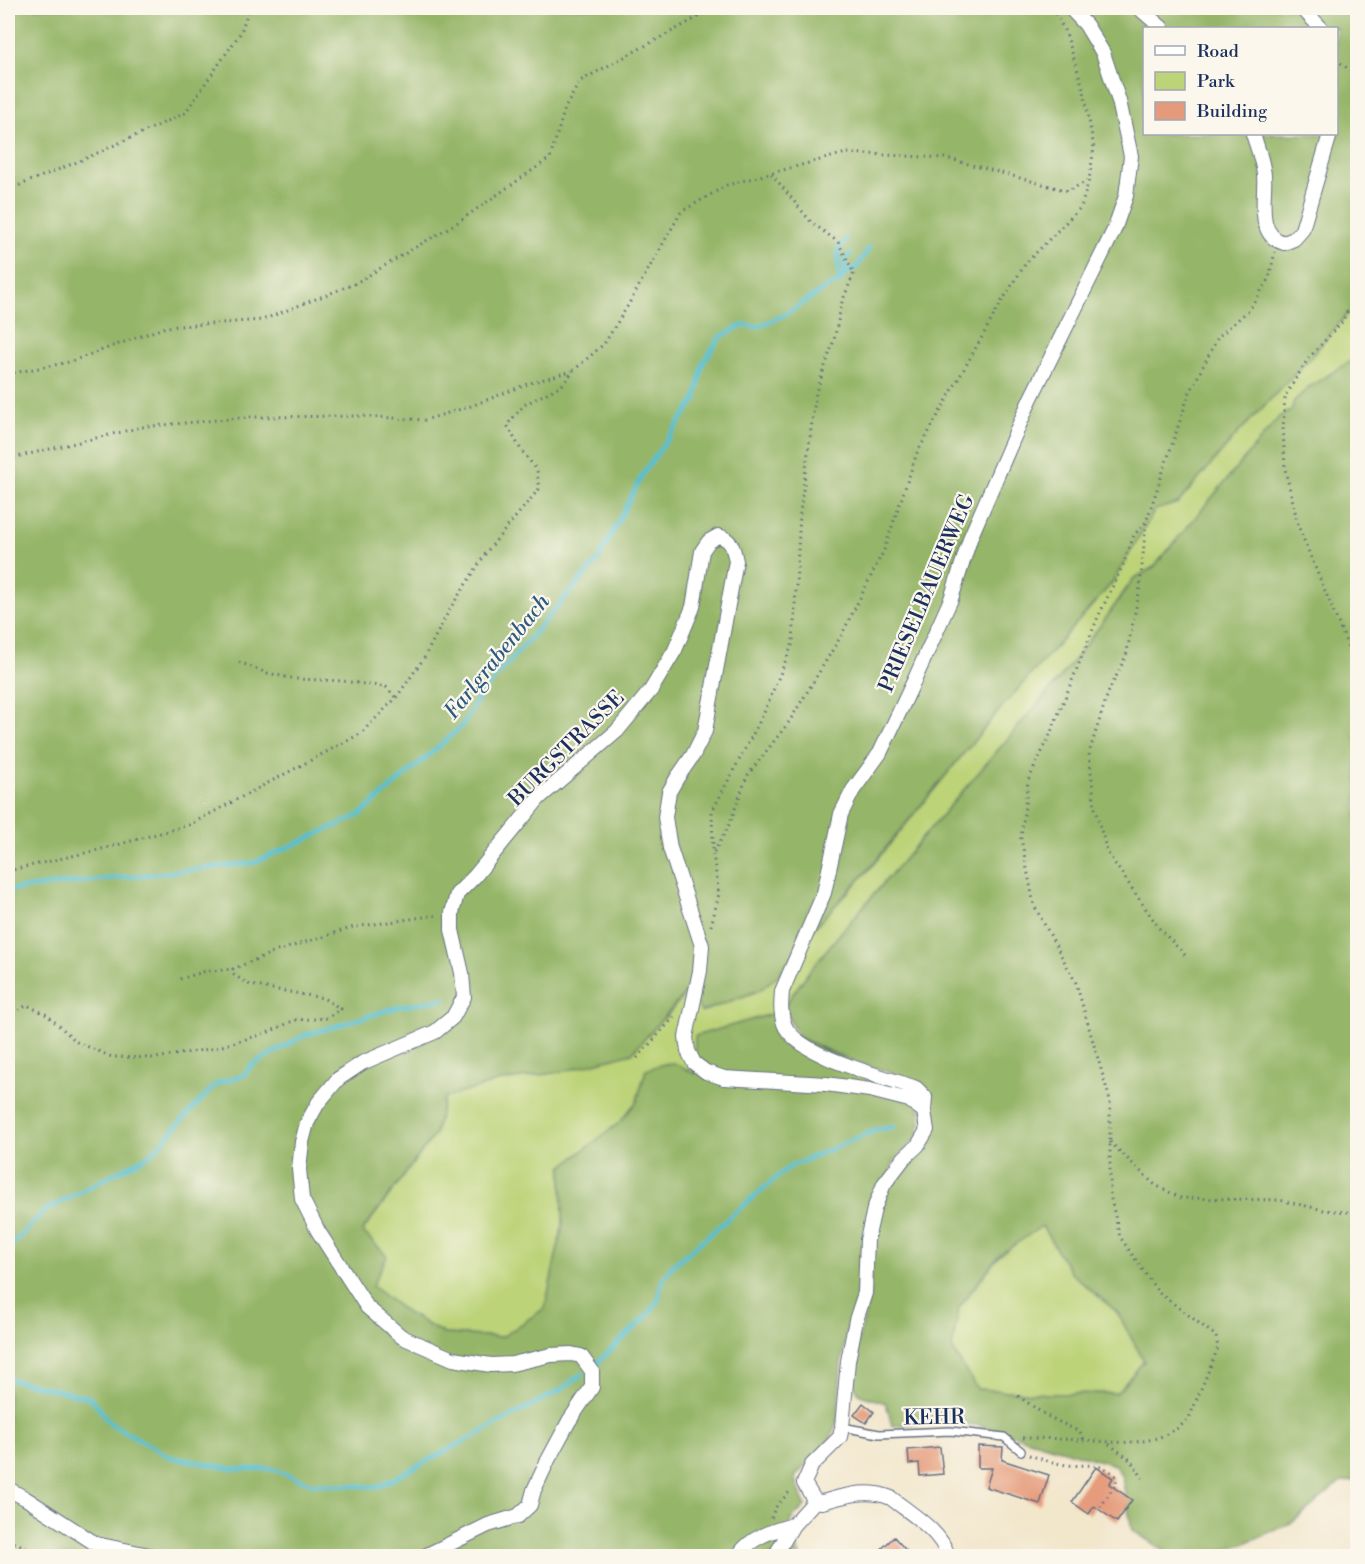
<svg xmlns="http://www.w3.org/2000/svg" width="1365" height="1564" font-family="'Libre Bodoni',serif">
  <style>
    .green { fill: #bcd378; stroke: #6c816b; stroke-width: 1.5 }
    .forest { fill: #95b568; stroke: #587263; stroke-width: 1.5; fill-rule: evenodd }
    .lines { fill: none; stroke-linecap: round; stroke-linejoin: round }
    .stream { stroke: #56c0d2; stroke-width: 4.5 }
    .building { fill: #e59b7b }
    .service-casing { stroke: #666f84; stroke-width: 10 }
    .minor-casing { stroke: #666f84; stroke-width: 16 }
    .path { stroke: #666f84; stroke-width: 3; stroke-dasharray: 1.5 4.5; stroke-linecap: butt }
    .service { stroke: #fff; stroke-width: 7 }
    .minor { stroke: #fff; stroke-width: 14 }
    .labels { text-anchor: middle; stroke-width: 4.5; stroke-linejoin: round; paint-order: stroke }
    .street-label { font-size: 21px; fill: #1b2f5e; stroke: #fbf7ec }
    .water-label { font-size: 22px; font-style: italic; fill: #2d5a81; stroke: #fbf7ec }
  </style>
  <rect width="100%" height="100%" fill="#fbf7ec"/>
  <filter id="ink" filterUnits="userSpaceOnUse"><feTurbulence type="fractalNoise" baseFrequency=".0167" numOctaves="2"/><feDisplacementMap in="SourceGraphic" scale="12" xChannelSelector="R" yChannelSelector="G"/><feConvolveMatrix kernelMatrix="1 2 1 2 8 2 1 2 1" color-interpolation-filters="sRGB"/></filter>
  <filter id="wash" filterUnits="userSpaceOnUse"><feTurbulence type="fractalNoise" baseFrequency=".008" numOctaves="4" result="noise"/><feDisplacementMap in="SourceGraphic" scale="24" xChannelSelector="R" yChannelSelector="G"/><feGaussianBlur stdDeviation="1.35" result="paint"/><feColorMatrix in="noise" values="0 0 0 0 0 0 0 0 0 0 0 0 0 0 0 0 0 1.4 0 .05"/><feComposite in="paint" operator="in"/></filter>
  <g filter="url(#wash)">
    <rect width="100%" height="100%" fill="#f2e6cb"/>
    <!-- green -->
    <path class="green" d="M1357,304V357L1308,388L1291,411L1280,416L1154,567L1133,579L1106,618L1060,678L844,929L810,970L785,1005L775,1013L696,1036L695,1074L646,1070L637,1101L620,1122L562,1167L563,1224L545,1308L502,1337L444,1334L407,1313L371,1286L362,1232L435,1134L444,1098L501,1081L565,1071L665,1018L691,987L702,1012L760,990L813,929L868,871L995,715L1112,583L1155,509L1178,503L1238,433L1310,358L1348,313Z
      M1042,1225L1071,1273L1117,1312L1144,1361L1117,1393L1049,1394L977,1389L952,1349L959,1307L999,1256Z"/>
    <!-- forest -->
    <path class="forest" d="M8,8H1357V304L1348,313L1310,358L1238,433L1178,503L1155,510L1112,583L995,715L867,871L813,929L778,975L760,990L701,1012L690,988L632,1053L565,1071L501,1081L444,1098L435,1134L362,1231L387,1256L372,1286L407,1313L444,1334L502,1337L545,1308L563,1224L562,1167L620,1122L637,1101L646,1070C671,1061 673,1060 695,1074V1036L775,1013L779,1028L913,1094L918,1100L921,1123L917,1137L894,1162L860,1254L857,1299L848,1327L841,1364L838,1418L831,1438L795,1477L805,1506L790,1521L800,1556H8ZM1144,28H1336V134H1144Z
      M1357,357V1480L1339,1483L1293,1522L1243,1544L1202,1556H1172L1132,1530L1122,1477L1115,1465L978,1425L933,1422L892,1426L886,1403L860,1395L852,1382L854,1359L870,1293L871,1254L878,1213L888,1187L928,1137L918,1084L896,1074L854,1062L800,1038L791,1024L785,1005L810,970L844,929L1060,678L1106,618L1133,579L1154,567L1280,416L1291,411L1294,401L1308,388ZM1042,1226L1071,1273L1117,1312L1144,1361L1117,1393L1049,1394L977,1389L952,1349L959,1307L998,1256Z"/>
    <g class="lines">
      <!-- stream -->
      <path class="stream" d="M845,274V260L850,254
        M839,282L838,250L846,239
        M8,890L253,863L360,815L462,726L481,694L598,560L644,472L696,399L703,363L720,337L743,325L757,327L784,315L831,285L839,283L845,274L857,267L869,248
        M8,1249L44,1211L151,1154L216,1084L244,1075L252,1065L303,1036L398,1007L444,999
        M597,1363L645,1318L658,1301L662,1281L672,1266L789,1167L878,1129L894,1127
        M8,1379L91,1398L110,1423L170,1457L234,1469H272L310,1483L378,1487L559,1391L582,1374"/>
    </g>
    <g id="blocks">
      <!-- building -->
      <path class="building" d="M863,1403L874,1412L866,1423L854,1415Z
        M978,1446L1003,1447L1002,1460L1049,1475L1040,1504L986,1487L992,1468H978Z
        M940,1447L943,1474L920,1476L919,1463L909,1464L908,1450Z
        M1096,1467L1113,1478L1109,1484L1132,1500L1117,1522L1094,1506L1089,1514L1072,1502Z
        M894,1537L912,1557H873Z"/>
    </g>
  </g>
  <g filter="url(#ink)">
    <use href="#blocks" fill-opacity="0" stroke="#666f84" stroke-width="1.5"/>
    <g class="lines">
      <!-- service casing -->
      <g class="service-casing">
        <path id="service" d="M842,1427L879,1434L950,1431L1004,1437L1021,1451"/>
      </g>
      <!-- minor casing -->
      <g class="minor-casing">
        <path id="minor" d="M1139,8L1162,28
          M1302,8L1321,28
          M1253,134C1257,146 1263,162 1264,175C1266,197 1255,235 1284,243L1294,239L1302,230L1330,134
          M8,1489L25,1498L96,1544L154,1556
          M815,1501L804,1483L812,1465L840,1437L842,1427L848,1361L856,1320L865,1293L867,1240L874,1209L884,1184L904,1158L918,1145L927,1130L924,1111L925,1097L916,1088C883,1076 804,1058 786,1028C780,1017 781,1003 782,991L824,893L841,814L853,790L880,753L914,681L951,599L971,536L1030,400L1114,230L1126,196L1131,156L1119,101L1103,53L1086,25L1070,8
          M815,1501L822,1502C845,1496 867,1488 891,1498C911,1514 941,1531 948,1556
          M425,1556L488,1525L518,1516L530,1505L534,1490L548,1460L569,1421L592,1387V1371L581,1356L571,1354L551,1355L512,1364L491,1365L453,1359L402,1337L367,1307L318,1231L302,1199L299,1169L302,1142L307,1123L318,1103L338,1079L362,1063L435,1032L453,1017L464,997L462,973L452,930V913L457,894L475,876L539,798L617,731L651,690L675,650L693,607L702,551L709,541L718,536C732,539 733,548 736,561L705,731L693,755L677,778L669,792L665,817L670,848L702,946L700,971L686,1037L688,1051L694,1063L706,1072L724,1078L826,1084L870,1090L909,1100L924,1111
          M738,1556C750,1537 772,1531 793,1525
          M775,1556L793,1525L815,1501"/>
      </g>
      <!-- path -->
      <path class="path" d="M1336,59L1358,77
        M8,190L82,160L185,113L241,32L249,8
        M1358,290L1342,322L1308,359L1285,396L1283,428L1285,469L1299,528L1351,654L1358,663
        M8,374L69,362L166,327L262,320L354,284L458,222L550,158L565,108L580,81L715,8
        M8,459L142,427L249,417L360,416L425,420L471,406L530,383L572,371
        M239,662L267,673L296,679L343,681L386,687L396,698
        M714,852L730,823L747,776L789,722L841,636L884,550L917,453L1002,301L1026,263L1081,207L1089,180
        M8,871L106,848L189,825L360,734L396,698L424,658L451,607L488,550L539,489L537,470L521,450L507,425L524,405L562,385L574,370L604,344L627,307L681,212L727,185L846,153L946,158L1068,191L1089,180L1094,148L1084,91L1067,36L1053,8
        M711,926L719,894L713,854L712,811L763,715L793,643L800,513L816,392L834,340L842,302L854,273L838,242L811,222L770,172
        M1185,955L1159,928L1107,852L1095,808L1089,753L1108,693L1126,656L1140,588L1146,522L1189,394L1218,337L1250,309L1269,278L1275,252
        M180,979L203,972L233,969
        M8,1016L27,1005L47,1015L77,1042L112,1057L156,1058L215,1048L267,1033L295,1020L328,1018L341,1009L323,998L250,985L234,975L233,969L274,952L354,927L438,915
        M637,1058L676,1015
        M1110,1142L1155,1185L1181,1198L1279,1200L1324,1210L1358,1213
        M1018,1396L1047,1416L1080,1432L1084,1440
        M1023,1438C1043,1438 1064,1439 1084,1440C1121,1443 1161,1448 1189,1418L1218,1348L1216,1336L1158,1292L1120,1237L1110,1195V1100L1076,983L1034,905L1021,838L1028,781L1049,737L1098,617L1123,565L1134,535L1146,522
        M1109,1444L1130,1460L1143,1478
        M1029,1455C1041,1459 1053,1463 1067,1465C1088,1467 1099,1460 1117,1477L1116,1483L1098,1511
        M771,1518L775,1508L791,1490
        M8,1542L17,1543L39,1556"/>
      <!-- service -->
      <use href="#service" class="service"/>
      <!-- minor -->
      <use href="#minor" class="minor"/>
    </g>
  </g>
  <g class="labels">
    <!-- street labels -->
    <g class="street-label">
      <text transform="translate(926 593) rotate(-67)" y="7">PRIESELBAUERWEG</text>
      <text transform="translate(566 748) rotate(-45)" y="7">BURGSTRASSE</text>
      <text transform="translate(934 1417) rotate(-1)" y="7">KEHR</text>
    </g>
    <!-- water labels -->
    <g class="water-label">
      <text transform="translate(496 656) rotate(-51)" y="8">Farlgrabenbach</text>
    </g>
  </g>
  <!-- margin -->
  <rect width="1365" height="1564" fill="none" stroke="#fbf7ec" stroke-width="30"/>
  <!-- legend -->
  <rect x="1143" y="27" width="195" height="108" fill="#fbf7ec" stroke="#a1a7b3" stroke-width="1.5"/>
  <rect x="1155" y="46" width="30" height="9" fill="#ffffff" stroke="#a1a7b3" stroke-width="1.5"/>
  <text x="1197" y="57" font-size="18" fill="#1b2f5e">Road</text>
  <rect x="1155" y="72" width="30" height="18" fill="#bcd378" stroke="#a1a7b3" stroke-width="1.5"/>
  <text x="1197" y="87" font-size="18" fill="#1b2f5e">Park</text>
  <rect x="1155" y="102" width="30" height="18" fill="#e59b7b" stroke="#a1a7b3" stroke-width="1.5"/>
  <text x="1197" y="117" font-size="18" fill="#1b2f5e">Building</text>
</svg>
